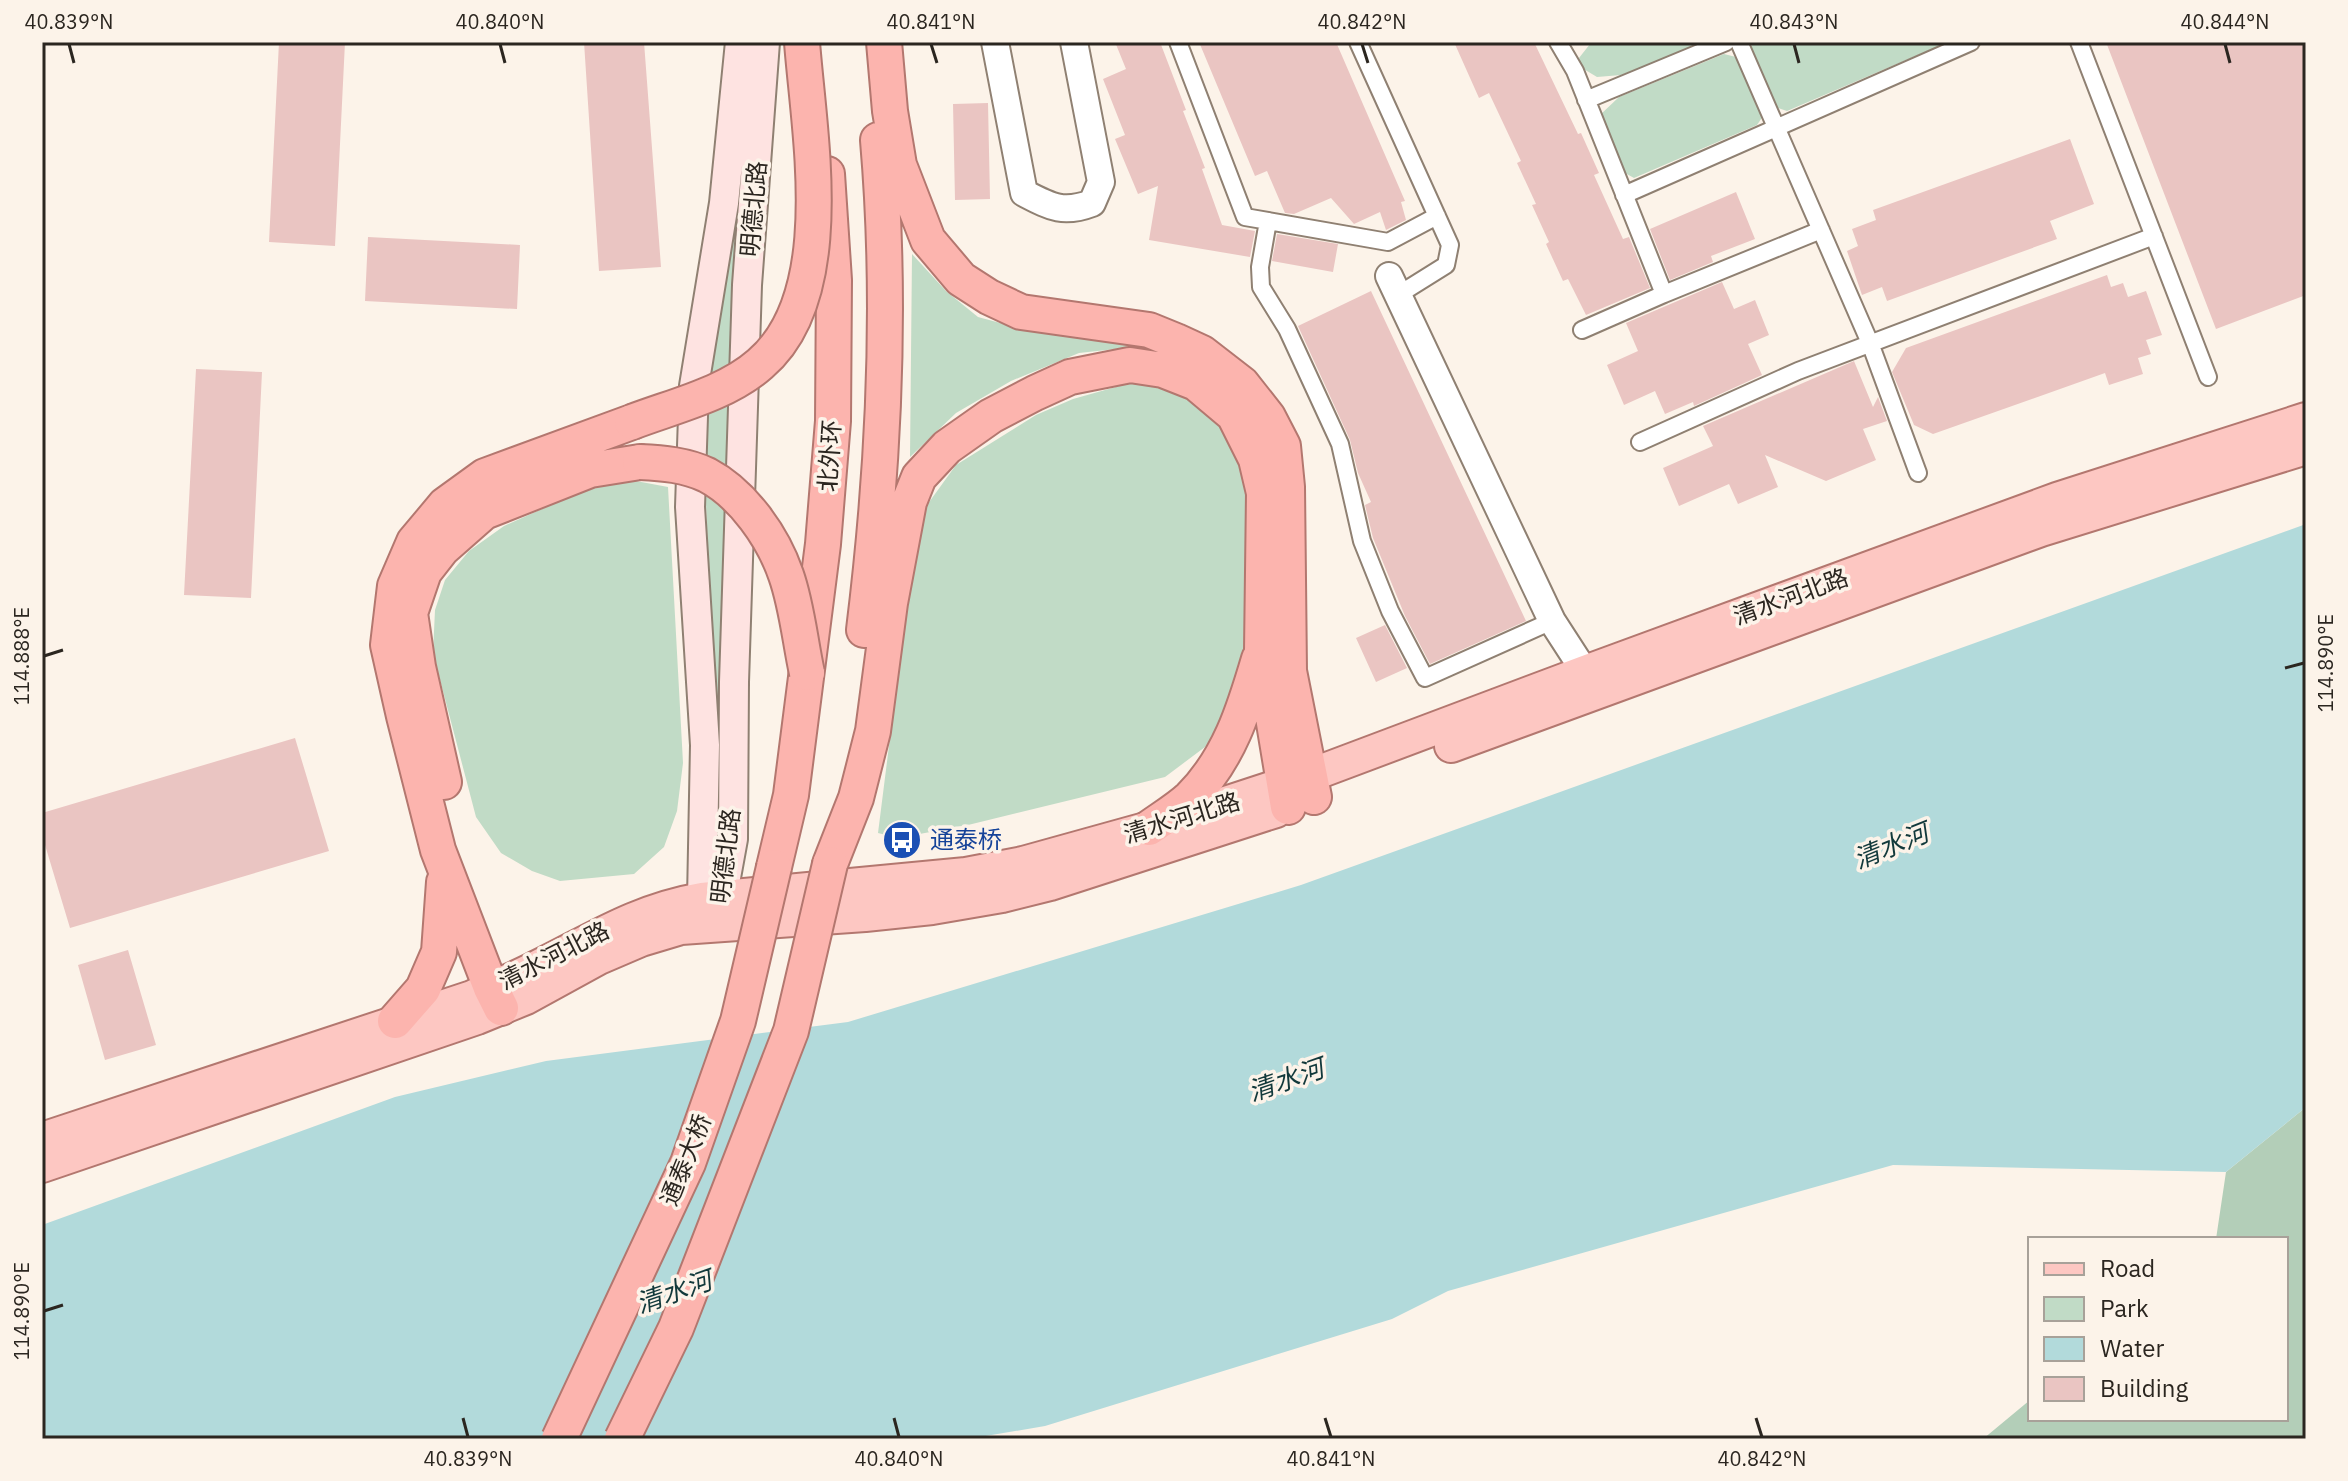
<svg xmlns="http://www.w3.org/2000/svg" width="2348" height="1481" font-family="'IBM Plex Sans','Noto Sans SC',sans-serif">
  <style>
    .green { fill: #c1dbc6 }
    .forest { fill: #b3ceb8 }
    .water { fill: #b2dadb }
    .building { fill: #eac5c2 }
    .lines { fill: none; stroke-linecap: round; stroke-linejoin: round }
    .pedestrian-casing { stroke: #8f8072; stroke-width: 20 }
    .tertiary-casing { stroke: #8f8072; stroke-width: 30 }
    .secondary-casing { stroke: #8f8072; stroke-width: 32 }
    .primary-casing { stroke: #b3776f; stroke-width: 36 }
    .trunk-casing { stroke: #b3776f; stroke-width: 38 }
    .pedestrian { stroke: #fff; stroke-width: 16 }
    .tertiary { stroke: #fff; stroke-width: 26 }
    .secondary { stroke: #fee3e1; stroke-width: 28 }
    .primary { stroke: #fdc7c2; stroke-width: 32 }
    .trunk { stroke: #fcb4ae; stroke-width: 34 }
    .trunk-bridge-casing { stroke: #b3776f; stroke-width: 38; stroke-linecap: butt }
    .trunk-bridge { stroke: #fcb4ae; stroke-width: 34 }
    .ticks { fill: none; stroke: #2b2620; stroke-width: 3 }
    .labels { text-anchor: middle; stroke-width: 7; stroke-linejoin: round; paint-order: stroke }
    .street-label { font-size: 24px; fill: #2b2620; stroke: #fcf3e9 }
    .transit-label { font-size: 24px; fill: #164399; stroke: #fcf3e9; text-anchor: start }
    .water-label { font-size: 26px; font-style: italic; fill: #12393b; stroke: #fcf3e9 }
    .neatline { fill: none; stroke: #2b2620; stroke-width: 3 }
    .ticks-label { font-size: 20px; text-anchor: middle; fill: #2b2620 }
  </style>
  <rect width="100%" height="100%" fill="#fcf3e9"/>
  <!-- green -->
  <path class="green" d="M1595,42H1706L1621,75L1597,77L1582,68L1579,58L1590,44Z
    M1752,42H1948L1787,111L1778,108L1751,50Z
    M1724,54L1736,57L1763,116L1757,125L1634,178L1625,173L1600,115L1619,97Z
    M737,215L741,219L720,700L714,701L703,432L709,356Z
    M912,254L946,291L978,317L1034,332L1143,346L1079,353L1011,381L956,413L910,457Z
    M1130,383L1168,388L1204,406L1226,433L1240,467L1250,519L1248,656L1237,701L1209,744L1165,777L968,825L898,838L878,833L913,556L927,505L956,465L1036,415L1073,399Z
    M636,481L668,487L683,763L677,811L664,847L634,874L560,881L532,871L501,853L476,817L433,653L435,610L445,580L469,551L504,526L591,487Z"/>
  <!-- forest -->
  <path class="forest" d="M2306,1107V1439H1983L2030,1400V1419H2286V1239H2216L2226,1172Z"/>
  <!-- water -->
  <path class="water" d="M2306,524V1107L2226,1172L1893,1165L1448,1291L1392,1319L1045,1426L968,1439H42V1225L395,1097L546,1061L848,1022L1301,885Z"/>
  <!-- building -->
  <path class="building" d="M279,42H345L335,246L269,242Z
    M584,42H644L661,267L599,271Z
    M1115,42H1160L1186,110L1183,111L1205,168L1202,169L1222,225L1255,231L1250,257L1149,240L1158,186L1138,194L1115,139L1125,135L1103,79L1126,69Z
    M1199,42H1336L1405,201L1401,202L1406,220L1386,230L1380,212L1354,224L1331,198L1294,214L1285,213L1267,171L1255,176Z
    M1454,42H1534L1578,134L1581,133L1599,173L1594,175L1623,239L1629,237L1650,288L1586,315L1568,279L1563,281L1546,244L1549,242L1532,205L1536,204L1517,163L1521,161L1489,93L1479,98Z
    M2106,42H2306V295L2216,329Z
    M988,103L990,199L955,200L953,104Z
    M2070,139L2094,204L2050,221L2057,239L1887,301L1882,287L1862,295L1847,251L1858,246L1852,229L1876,220L1873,210Z
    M1736,192L1755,239L1711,256L1713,262L1670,280L1650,229Z
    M1277,234L1338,244L1333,272L1272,261Z
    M368,237L520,245L517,309L365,301Z
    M2107,275L2111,287L2123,283L2128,297L2146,291L2162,335L2146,340L2151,354L2138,358L2143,374L2109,385L2105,373L1933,434L1914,425L1892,372L1906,348Z
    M1722,282L1734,309L1755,300L1769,335L1748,344L1762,375L1694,406L1693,402L1665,414L1655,391L1624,405L1607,365L1638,351L1626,323Z
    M1371,291L1526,621L1430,664L1405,616L1373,538L1365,505L1371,502L1358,473L1350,440L1298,326Z
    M1854,361L1873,407L1878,397L1887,421L1863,429L1876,460L1826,481L1765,455L1778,487L1738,504L1729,484L1679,506L1663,468L1713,446L1703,426Z
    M196,369L262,372L251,598L184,595Z
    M1385,625L1407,668L1376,682L1356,638Z
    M295,738L329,851L70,928L42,835V813Z
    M128,950L156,1045L105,1060L78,965Z"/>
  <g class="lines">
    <!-- pedestrian casing -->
    <g class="pedestrian-casing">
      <path id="pedestrian" d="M1178,42L1245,217L1388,242L1437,216
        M1358,42L1450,245L1446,265L1398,295
        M1558,42L1575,71L1664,294L1582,330
        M1739,42L1870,343L1918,473
        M2079,42L2208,377
        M1586,100L1726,42
        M1624,195L1971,42
        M1268,221L1260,267L1261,287L1287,329L1340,444L1362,541L1390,611L1425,678L1552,621
        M1664,294L1821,230
        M1640,442L1798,371L2154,236"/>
    </g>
    <!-- tertiary casing -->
    <g class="tertiary-casing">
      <path id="tertiary" d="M995,42L1024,193C1051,207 1063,214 1092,203L1101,182L1074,42
        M1389,276L1552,621L1585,672"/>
    </g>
    <!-- secondary casing -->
    <g class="secondary-casing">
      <path id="secondary" d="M719,916L733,839L734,682L747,285L765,42
        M713,917L702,899L705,745L690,507L694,386L724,203L740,42"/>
    </g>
    <!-- primary casing -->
    <g class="primary-casing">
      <path id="primary" d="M1451,746L2041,530L2306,448
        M42,1139L472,997C493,987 514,979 535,968C592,940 637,910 702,899L966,874L1023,863L1149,828L1311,775L1585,672L2057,499L2306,419
        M42,1166L477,1018L526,998L599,958L641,940L681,928L865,915L932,908L1002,896L1050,884L1276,811"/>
    </g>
    <!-- trunk casing -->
    <g class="trunk-casing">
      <path id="trunk" d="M884,42L890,111L899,165L928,240L961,279L989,297L1021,312L1149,330L1176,341L1202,353L1242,384L1268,417L1283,446L1287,487L1289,671L1314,797
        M864,630C884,468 892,303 878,140
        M444,782L418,667L410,613L424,572L442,549L484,512L590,470L640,462
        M1149,828C1163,818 1178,809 1190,798C1229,759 1244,710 1259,659
        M830,864L856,798L873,731L890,603L909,502L919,477L947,447L991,416L1035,393L1070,377L1130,365L1163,370L1196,383L1234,415L1256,459L1264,493L1262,651L1288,807
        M774,867L791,795L823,544L833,421L834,280L827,174
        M501,1008L491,988L438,850L404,716L388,645L395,586L414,542L445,505L485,476L632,422
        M395,1021L423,989L439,952L444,882"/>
    </g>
    <!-- pedestrian -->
    <use href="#pedestrian" class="pedestrian"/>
    <!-- tertiary -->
    <use href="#tertiary" class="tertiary"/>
    <!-- secondary -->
    <use href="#secondary" class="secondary"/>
    <!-- primary -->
    <use href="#primary" class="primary"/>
    <!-- trunk -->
    <use href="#trunk" class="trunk"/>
    <!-- trunk-bridge casing -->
    <g class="trunk-bridge-casing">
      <path id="trunk-bridge" d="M632,422C674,406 726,394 760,364C840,296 809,135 802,42
        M640,462C663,463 686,465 707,475C743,494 773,537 786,575C797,606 800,641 807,673
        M559,1439L688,1163L738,1021L774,867
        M622,1439L676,1328L791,1031L830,864"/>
    </g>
    <!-- trunk-bridge -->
    <use href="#trunk-bridge" class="trunk-bridge"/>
  </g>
  <!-- ticks -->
  <path class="ticks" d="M69,44L74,63M500,44L505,63M931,44L937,63M1362,44L1368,63M1794,44L1799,63M2225,44L2230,63M44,656L63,650M2285,668L2304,663M44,1311L63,1305M463,1418L468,1437M894,1418L899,1437M1325,1418L1331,1437M1756,1418L1762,1437"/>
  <!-- icons -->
  <defs>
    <g id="bus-disc" transform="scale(2)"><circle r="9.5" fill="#1a4fb4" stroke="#fcf3e9"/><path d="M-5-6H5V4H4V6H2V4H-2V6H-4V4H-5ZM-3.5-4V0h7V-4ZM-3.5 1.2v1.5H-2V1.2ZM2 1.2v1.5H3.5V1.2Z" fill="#fff"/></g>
  </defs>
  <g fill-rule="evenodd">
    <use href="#bus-disc" x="902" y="840"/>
  </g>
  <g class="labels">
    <!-- street labels -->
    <g class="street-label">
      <text transform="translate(754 209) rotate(-85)" y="8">明德北路</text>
      <text transform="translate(830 456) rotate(-86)" y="8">北外环</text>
      <text transform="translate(1791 597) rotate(-20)" y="8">清水河北路</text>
      <text transform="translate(1182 818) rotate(-17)" y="8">清水河北路</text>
      <text transform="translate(726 856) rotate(-83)" y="8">明德北路</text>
      <text transform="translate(554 956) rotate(-27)" y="8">清水河北路</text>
      <text transform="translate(686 1160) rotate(-68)" y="8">通泰大桥</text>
    </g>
    <!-- transit labels -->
    <g class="transit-label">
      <text x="930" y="848">通泰桥</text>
    </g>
    <!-- water labels -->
    <g class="water-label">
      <text transform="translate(1891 846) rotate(-22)" y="9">清水河</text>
      <text transform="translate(1286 1080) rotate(-19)" y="9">清水河</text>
      <text transform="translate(674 1292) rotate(-19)" y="9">清水河</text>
    </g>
  </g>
  <!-- border -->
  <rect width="2348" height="1481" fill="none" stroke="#fcf3e9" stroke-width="88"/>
  <!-- legend -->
  <rect x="2028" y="1237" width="260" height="184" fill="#fcf3e9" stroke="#a8a199" stroke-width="2"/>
  <rect x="2044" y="1263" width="40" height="12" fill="#fdc7c2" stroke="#a8a199" stroke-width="2"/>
  <text x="2100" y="1277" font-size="24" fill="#2b2620">Road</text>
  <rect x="2044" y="1297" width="40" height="24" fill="#c1dbc6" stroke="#a8a199" stroke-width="2"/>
  <text x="2100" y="1317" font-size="24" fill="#2b2620">Park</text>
  <rect x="2044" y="1337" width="40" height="24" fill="#b2dadb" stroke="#a8a199" stroke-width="2"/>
  <text x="2100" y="1357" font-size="24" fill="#2b2620">Water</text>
  <rect x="2044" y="1377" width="40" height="24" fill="#eac5c2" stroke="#a8a199" stroke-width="2"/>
  <text x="2100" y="1397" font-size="24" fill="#2b2620">Building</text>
  <rect x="44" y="44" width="2260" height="1393" class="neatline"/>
  <g class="ticks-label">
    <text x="69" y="29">40.839°N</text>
    <text x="500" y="29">40.840°N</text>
    <text x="931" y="29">40.841°N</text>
    <text x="1362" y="29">40.842°N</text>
    <text x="1794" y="29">40.843°N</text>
    <text x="2225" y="29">40.844°N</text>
    <text transform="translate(22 656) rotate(-90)" y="7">114.888°E</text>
    <text transform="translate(2326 663) rotate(-90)" y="7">114.890°E</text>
    <text transform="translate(22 1311) rotate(-90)" y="7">114.890°E</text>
    <text x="468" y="1466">40.839°N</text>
    <text x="899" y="1466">40.840°N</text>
    <text x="1331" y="1466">40.841°N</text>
    <text x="1762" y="1466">40.842°N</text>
  </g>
</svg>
